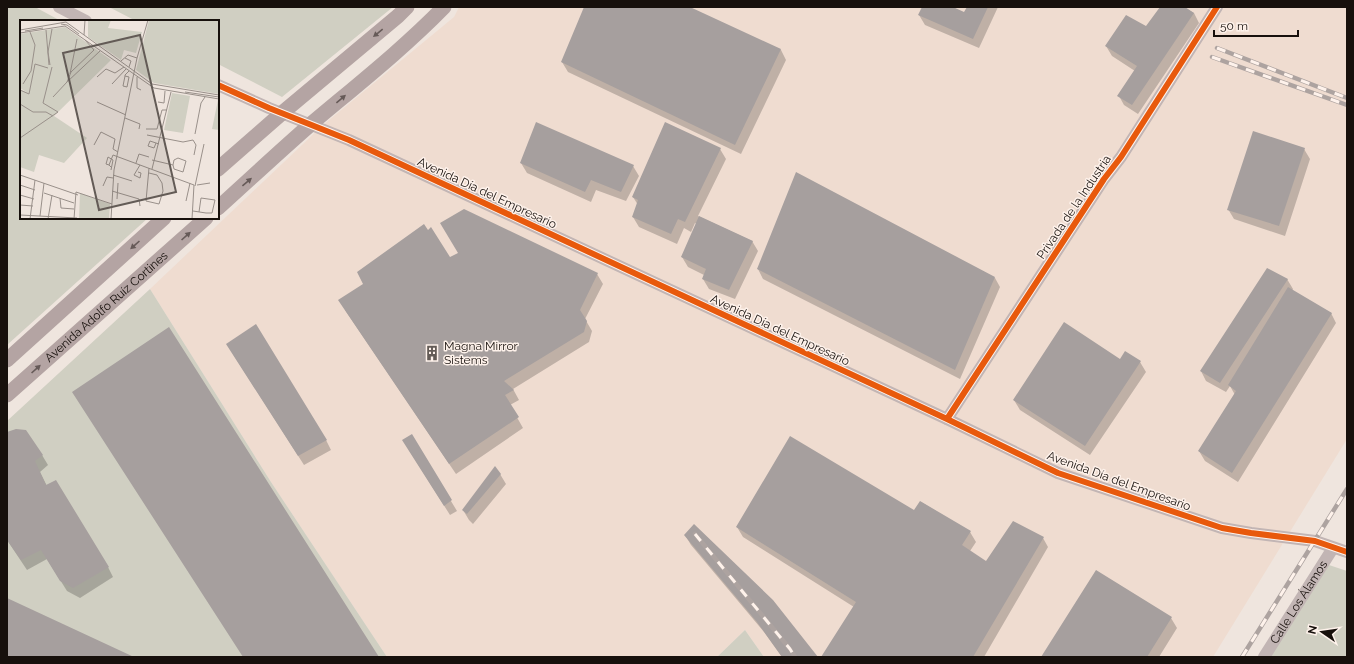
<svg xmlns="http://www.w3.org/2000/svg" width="1354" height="664" font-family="Raleway,sans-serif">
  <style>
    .built { fill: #efdcd0 }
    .green { fill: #d0cfc2 }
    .shadow { fill: #0003 }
    .building { fill: #a69f9e }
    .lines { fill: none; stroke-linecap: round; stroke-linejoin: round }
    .minor { stroke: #c2b5b4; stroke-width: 12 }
    .major { stroke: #b4a4a3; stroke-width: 15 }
    .rail-casing { stroke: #ada3a0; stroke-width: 4.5 }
    .rail { stroke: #fef2eb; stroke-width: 3; stroke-dasharray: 9; stroke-linecap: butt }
    .cycleway-casing { stroke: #fef2eb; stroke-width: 8 }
    .cycleway { stroke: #e8590c; stroke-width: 6 }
    .oneway { fill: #665a58 }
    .labels { text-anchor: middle; stroke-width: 3; stroke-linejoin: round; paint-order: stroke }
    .street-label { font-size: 12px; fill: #17100c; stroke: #fef2eb }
    .poi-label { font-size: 12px; fill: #17100c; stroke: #fef2eb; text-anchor: start }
    .inset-road { fill: none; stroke: #99908a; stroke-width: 1 }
    .view { fill: #635b56; fill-opacity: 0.15; stroke: #635b56; stroke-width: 2 }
    .inset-edge { fill: none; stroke: #17100c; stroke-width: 2 }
  </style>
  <rect width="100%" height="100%" fill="#efe5de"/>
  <!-- built -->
  <path class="built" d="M459,7H1347V439L1213,657H764L745,630L717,657H387L271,482L150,289L323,125L454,17Z"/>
  <!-- green -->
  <path class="green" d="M7,7H35L61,21H21V218H148L7,345Z
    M109,7H393L282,97L218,64V21H136Z
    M150,289L271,482L387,657H7V421Z
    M1329,565L1347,571V657H1270Z
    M745,630L764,657H717Z"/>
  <!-- shadow -->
  <path class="shadow" d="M585,7H687L781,50L786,60L741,154L568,72L562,62Z
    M923,7H951L965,13L968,7H998L979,48L925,25L919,15Z
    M1161,7H1183L1194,13L1199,23L1138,114L1124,105L1119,96L1135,71L1112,56L1106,46L1146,28Z
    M665,124L720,149L726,159L698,216L752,241L758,251L735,299L709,289L703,279L704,275L688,267L682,257L697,224L695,223L691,232L684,228L677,244L639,227L633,217L638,205L633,197Z
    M1304,149L1310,159L1285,236L1234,219L1228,209Z
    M521,163L633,166L639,176L626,201L596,190L591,202L527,173Z
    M450,259L597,274L603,284L585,319L592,331L589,342L513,389L519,400L510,405L523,428L456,474L345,310Z
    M758,269L995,278L1000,287L960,379L763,279Z
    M1287,279L1293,289L1292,291L1331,313L1336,323L1238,482L1205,461L1199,451L1235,395L1230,386L1226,392L1206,381L1201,371Z
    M233,354L326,440L331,450L304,465Z
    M1120,361L1140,362L1146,372L1090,455L1020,410L1014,400Z
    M7,433L42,455L48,465L40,472L47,486L108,567L113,577L80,598L67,591L47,559L27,570L7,540Z
    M411,435L457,511L450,515L409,450Z
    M500,474L506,484L473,524L469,520L463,510Z
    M921,502L970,532L976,542L970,551L986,563L1043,538L1048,547L984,657H822L854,607L743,537L737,527L915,512Z
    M685,535L816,657H782L764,632L691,545Z
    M1171,618L1177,628L1159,657H1042Z"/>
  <!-- building -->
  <path class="building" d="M584,7H690L781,49L735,145L561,62Z
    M922,7H953L964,12L967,7H988L973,39L918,15Z
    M1160,7H1185L1194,13L1132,105L1117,96L1137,66L1105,46L1126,15L1146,26Z
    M536,122L634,165L621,192L591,180L585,192L520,163Z
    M665,122L721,148L685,222L678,219L671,234L632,217L638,200L632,197Z
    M1253,131L1305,148L1279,226L1227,210Z
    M796,172L995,277L955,370L757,269Z
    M464,209L598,273L580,310L587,321L584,332L504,381L514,390L505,395L519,417L449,464L338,300L363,284L357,272L424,224L428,230L431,227L450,257L458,253L440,223Z
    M699,216L753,241L729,290L702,279L706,269L681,257Z
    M1267,268L1288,279L1220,383L1200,371Z
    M1288,287L1332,313L1232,473L1198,451L1236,391L1228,385Z
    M1064,322L1120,359L1125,351L1141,361L1085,446L1013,400Z
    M256,324L327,440L298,456L226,344Z
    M169,327L379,657H243L72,392Z
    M16,429L26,430L43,455L35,461L46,485L56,480L109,567L73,588L60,581L41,550L21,560L7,540V432Z
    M412,434L452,500L444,506L402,440Z
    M790,436L914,510L920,501L971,531L962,545L986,561L1013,521L1044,537L973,657H821L856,602L736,527Z
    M495,466L501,474L467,514L462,510Z
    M694,524L773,600L818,657H782L757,622L684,535Z
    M1096,570L1172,617L1147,657H1041Z
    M7,598L134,657H7Z"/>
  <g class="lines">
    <!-- minor -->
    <g class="minor">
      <path d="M59,7L86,21"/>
      <path d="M218,85L269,108L349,140L947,419L1058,473L1222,528L1251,533L1315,541L1347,552"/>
      <path d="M947,419L1104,179L1121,157L1217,7"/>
      <path id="s1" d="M1264,657L1333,548"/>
    </g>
    <!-- major -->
    <g class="major">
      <path d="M218,169L282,113L398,16L407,7"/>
      <path d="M218,208C249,180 280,151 311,124C356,86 403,49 444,7"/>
      <path d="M7,360L164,218"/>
      <path id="s2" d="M7,395L206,218"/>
    </g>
    <!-- rail casing -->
    <g class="rail-casing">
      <path id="rail" d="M1217,48L1347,98
        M1212,57L1347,105
        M695,534L790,649L795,657
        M1242,657L1347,489"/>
    </g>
    <!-- rail -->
    <use href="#rail" class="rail"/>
    <!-- cycleway casing -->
    <g class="cycleway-casing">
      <path id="cycleway" d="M218,85L269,108L349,140L947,419L1058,473L1222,528L1251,533L1315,541L1347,552
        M947,419L1104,179L1121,157L1217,7"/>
    </g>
    <!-- cycleway -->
    <use href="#cycleway" class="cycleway"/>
  </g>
  <!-- one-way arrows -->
  <defs><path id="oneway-solid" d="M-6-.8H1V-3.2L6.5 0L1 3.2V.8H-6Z"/></defs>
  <g class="oneway">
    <use href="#oneway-solid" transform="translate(378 33) rotate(141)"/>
    <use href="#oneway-solid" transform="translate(341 99) rotate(-40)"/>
    <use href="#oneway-solid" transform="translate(247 182) rotate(-40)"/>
    <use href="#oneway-solid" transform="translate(186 236) rotate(-42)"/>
    <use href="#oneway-solid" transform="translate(135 245) rotate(138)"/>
    <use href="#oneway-solid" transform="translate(36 369) rotate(-42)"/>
  </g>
  <!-- icons -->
  <defs>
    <g id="building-bare" transform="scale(1.2)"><path d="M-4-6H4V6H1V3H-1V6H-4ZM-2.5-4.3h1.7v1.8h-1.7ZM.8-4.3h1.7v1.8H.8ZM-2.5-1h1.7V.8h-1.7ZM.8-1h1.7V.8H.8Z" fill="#635b56" stroke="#fef2eb" stroke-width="2.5" paint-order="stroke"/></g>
  </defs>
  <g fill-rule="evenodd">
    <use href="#building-bare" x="432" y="353"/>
  </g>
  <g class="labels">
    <!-- street labels -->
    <g class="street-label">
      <text transform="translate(487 193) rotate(25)" y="4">Avenida Día del Empresario</text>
      <text transform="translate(1074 207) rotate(-56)" y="4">Privada de la Industria</text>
      <text dy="4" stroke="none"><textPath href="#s2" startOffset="133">Avenida Adolfo Ruíz Cortines</textPath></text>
      <text transform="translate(780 330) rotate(25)" y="4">Avenida Día del Empresario</text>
      <text transform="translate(1119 481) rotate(20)" y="4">Avenida Día del Empresario</text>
      <text dy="4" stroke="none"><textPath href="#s1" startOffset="65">Calle Los Álamos</textPath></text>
    </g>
    <!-- poi labels -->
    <g class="poi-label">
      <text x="444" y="350">Magna Mirror<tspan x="444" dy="14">Sistems</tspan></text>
    </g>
  </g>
  <!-- overview -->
  <g transform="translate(20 20)">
    <rect width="199" height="199" fill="#efe5de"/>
    <path d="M68,0H91L88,8L122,12L116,33L104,30L101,40L68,17ZM129,0H199V74L134,63L116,50ZM45,7L91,40L34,96L67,118L44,143L19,135L14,152L0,147V69L8,73L0,68V14ZM152,73L170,76L163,113L144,110ZM198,80H199V110L192,109ZM60,173L90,184L89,199H59Z" fill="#d0cfc2"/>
    <path class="inset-road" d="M41,4L47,5L59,14M0,10L46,2L132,64L199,75M26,10L29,45M5,11L23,8M0,13L45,6L134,68L199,79M64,15L65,0M65,20L74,30L51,52L47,62L80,31M105,38L111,41L109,47M101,41L108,35L117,38M30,45L28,32L32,9M50,54L57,19M105,56L109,57L107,67L103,66L105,56V55L109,51M77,57L86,49L95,53L104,47M117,57V68L121,70M3,64L11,51L15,25L10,12M92,64L106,49M0,70L9,74L15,44L28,48M165,72L199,77M33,77L47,62M77,82L106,95M138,82L144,83L145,71M0,84L13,92H26L33,96M105,98L120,104L119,109M126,109H137L142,90H147M175,114L181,83L185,77M127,115L163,122L173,120L176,125L174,135M0,118L38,92L23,83L32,47M136,123L134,128L128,126L130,121L139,124M74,125L81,112L95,119L93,129L98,132M132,140L153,145L154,149L163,152L166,141L158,138L154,140L153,145M116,143L119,134L129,137M89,145L86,144L88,137L93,140L91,150M91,147L89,145L93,135L174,165L172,199M132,149L151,72M118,152L121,153L120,158L114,155L120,145M129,153L137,155L142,163L143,171L139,184L126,181L129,148M0,155L58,175M93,155L112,161M0,165L15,170M177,165L190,163M83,166L87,157L93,158M175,166L184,124M92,171L119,179L120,186M24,173L54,183M0,175L14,179M40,178L41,188L54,189M97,179L98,163M166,181L170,163M0,185L13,186M173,191L186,193H192L195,180L181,178L179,192M0,195L57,198M20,196L24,163M10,199L15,160M28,199L32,175M54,199L56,172L92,184M91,199L94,150L117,38L128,0"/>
    <path class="view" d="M120,15L156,172L79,190L43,33Z"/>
    <rect width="199" height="199" class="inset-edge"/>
  </g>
  <!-- border -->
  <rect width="1354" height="664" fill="none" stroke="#17100c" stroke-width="16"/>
  <!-- north arrow -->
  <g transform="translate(1322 632) rotate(283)" stroke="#fef2eb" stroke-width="3" paint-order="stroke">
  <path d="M0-3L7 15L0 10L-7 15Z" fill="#17100c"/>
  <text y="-6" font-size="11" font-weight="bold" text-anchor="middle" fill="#17100c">N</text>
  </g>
  <!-- scale -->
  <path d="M1214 30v6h84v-6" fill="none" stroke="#17100c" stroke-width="2"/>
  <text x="1220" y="30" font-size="12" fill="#17100c" stroke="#fef2eb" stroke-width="3" paint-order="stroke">50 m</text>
</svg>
